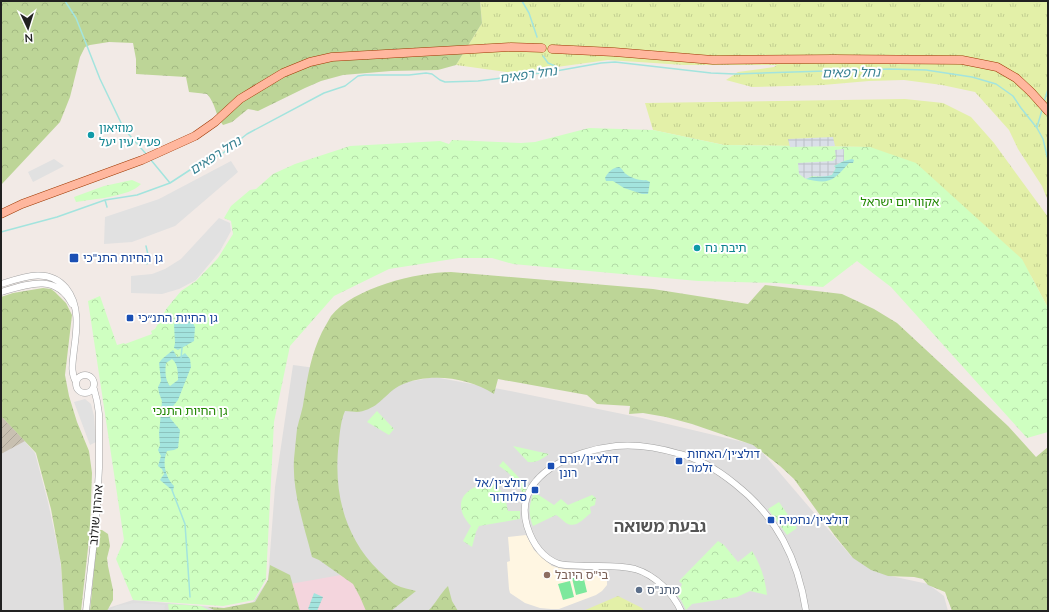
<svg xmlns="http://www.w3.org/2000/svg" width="1049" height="612" font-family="Lato,'Noto Sans Hebrew',sans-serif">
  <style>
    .residential { fill: #dfdede }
    .commercial { fill: #f4d5dd }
    .education { fill: #fff6e2 }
    .construction { fill: url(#construction-furrows) }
    .grass { fill: url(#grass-tufts) }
    .forest { fill: url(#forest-crowns) }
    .park { fill: url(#park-crowns) }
    .pitch { fill: #7de89d }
    .parking { fill: #e1e1e1 }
    .plaza { fill: url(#plaza-grid) }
    .water { fill: url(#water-rules); fill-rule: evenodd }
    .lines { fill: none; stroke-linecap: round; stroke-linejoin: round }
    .stream { stroke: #a3e4de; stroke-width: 1.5 }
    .tertiary-casing { stroke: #a2a2a2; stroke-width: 7 }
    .primary-casing { stroke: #9d3700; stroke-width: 9 }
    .tertiary { stroke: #fff; stroke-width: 6 }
    .primary { stroke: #ffb79e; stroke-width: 8 }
    .culture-dot { fill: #0f9aa8; stroke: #fff; stroke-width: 1.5 }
    .transit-dot { fill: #1a4fb4; stroke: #fff; stroke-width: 1.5 }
    .education-dot { fill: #8d6e63; stroke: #fff; stroke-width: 1.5 }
    .service-dot { fill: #5c6f8a; stroke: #fff; stroke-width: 1.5 }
    .labels { text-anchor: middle; stroke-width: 4; stroke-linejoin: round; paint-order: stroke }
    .culture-label { font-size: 12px; fill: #0d838f; stroke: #fff; text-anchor: start }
    .park-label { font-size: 12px; fill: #208701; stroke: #fff }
    .transit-label { font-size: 12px; fill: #164399; stroke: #fff; text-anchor: start }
    .street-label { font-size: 12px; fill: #212121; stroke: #fff }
    .education-label { font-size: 12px; fill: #785e54; stroke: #fff; text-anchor: start }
    .service-label { font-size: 12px; fill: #4e5e75; stroke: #fff; text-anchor: start }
    .water-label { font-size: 13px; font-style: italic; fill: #368091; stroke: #fff }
    .district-label { font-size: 16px; font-weight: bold; fill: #545454; stroke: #fff }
  </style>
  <defs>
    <pattern id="construction-furrows" width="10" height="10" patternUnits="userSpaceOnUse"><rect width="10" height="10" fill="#c8c0b1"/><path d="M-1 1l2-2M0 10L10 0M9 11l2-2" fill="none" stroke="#aca598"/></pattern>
    <pattern id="grass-tufts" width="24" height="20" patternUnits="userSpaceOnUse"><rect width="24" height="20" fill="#e3f0a8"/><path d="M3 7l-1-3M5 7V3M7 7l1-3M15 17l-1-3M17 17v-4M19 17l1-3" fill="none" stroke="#c2ce90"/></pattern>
    <pattern id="forest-crowns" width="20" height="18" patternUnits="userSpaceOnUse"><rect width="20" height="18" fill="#bdd597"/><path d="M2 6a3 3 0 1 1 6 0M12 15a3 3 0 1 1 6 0" fill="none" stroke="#a2b782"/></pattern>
    <pattern id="park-crowns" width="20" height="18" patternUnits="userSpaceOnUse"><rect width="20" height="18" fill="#cfffc1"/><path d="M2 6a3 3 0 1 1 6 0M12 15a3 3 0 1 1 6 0" fill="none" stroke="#b1daa6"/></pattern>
    <pattern id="plaza-grid" width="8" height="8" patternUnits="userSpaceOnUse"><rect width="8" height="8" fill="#dadfe8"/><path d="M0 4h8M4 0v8" fill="none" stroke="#bbbfc7"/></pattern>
    <pattern id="water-rules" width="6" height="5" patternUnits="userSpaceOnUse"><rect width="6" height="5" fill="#a3e4de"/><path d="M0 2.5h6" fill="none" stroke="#8cc3be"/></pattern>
  </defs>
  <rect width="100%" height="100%" fill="#f2eae6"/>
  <!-- residential -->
  <path class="residential" d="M293,365L413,381L434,377L505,390L642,418L756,445L851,556L886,575L928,584L944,596L948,611H108V608L133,600L224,608L253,602L268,580L275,487Z
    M1,414L35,453L48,502L60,558L65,611H1Z"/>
  <!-- commercial -->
  <path class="commercial" d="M352,573L367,611H298L290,584Z"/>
  <!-- education -->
  <path class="education" d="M526,535L534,550L552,566L563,569L606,572L607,577V585L602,591L596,595L559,609H551L540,608L525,603L510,593L509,589L507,562L510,561L508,537Z"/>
  <!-- construction -->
  <path class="construction" d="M1,416L25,441L1,454Z"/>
  <!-- grass -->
  <path class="grass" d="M480,1H1048V201L1042,186L1018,149L1009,130L975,92L942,85L904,80L869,81L823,85L752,87L726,80L738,72L774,67L777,65H684L608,60L513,73L456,65L482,23Z
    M905,99L943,103L971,117L994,143L1048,217V308L1031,276L870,147L724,145L653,130L645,103Z
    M618,596L642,608L644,611H583Z"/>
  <!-- forest -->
  <path class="forest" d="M1,1H480L482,23L456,65L438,70L391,71L343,75L321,81L305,88L258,111L248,109L232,122L223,125C215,115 216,104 207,94L189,92L186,77L136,74V59L133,43L109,42L90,45L85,47L80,57L70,97L60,122L1,185Z
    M451,272L653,289L748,304L765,285L842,294L874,309L897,323L1008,426L1036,457L1048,447V611H952L945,592L928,585L923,579L914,577L888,576L871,570L853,558L835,536L794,479L780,466L753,445L692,424L666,417L643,413L629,414L630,406L597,404L587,395L498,379L494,394C467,377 428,372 399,386C390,391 385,398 377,404C374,407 363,412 357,412C354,412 349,411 345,411C341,420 340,431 339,441C333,489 343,536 379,571C384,575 390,582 396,585C402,588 410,589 416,591L391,611H366L360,597L353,584L319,560L312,557C304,525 292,492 294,459C295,449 296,438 297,429C299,419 303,409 304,399C308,374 311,355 322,332C325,327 328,321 331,316C353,288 417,272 451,272Z
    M43,288L51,289L55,292L66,303L72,315L65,375L69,396L77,422L89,451L92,473L90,530L81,611H64L61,564L51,509L36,453L1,416V297L13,293Z
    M98,530H102L108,534L110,546L107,558L108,566L113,590V600L107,611H90Z
    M270,565L290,575L300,611H216L208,607L224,608L255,602L268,580Z
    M448,586L452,601L458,611H428C436,603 440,594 448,586Z"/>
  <!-- park -->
  <path class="park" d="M589,128L653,130L724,145L870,147L916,163L1022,259L1048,308V432L1027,438L891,287L857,261L823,287L778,283L698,281L513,264L492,258H459L389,269L334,296L290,346L274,422L266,579L254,600L223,606L133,600L116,559L124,540L88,301L100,296L117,345L124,343L125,344L152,334L151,331L155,329L167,308L181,291L196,281L218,258L233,234L231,221L224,218L231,206L250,190L256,189L273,174L295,164L350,146L440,141L449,144L452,140L521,143L535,142Z
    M132,180L141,184C129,197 93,199 76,202L74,197L104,186Z
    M377,411L394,429L389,435L367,422Z
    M513,446L549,454C542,459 537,463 528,462Z
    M503,461L528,487L523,495C518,481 511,474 499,466Z
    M484,484L497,485L505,497L508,511H520V519L479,526L476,532L472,547L463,541L471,526C453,507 460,490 484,484Z
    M534,492L554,505L561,499L568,505L592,495L596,498L595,505L590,507L591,513C583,519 576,529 566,523C562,520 560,517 556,515L533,526C528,515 529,504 534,492Z
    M779,502L797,528L787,535L768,509Z
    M718,541L724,545L738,562L752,551C761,565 765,579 767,595L750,591L737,597L692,604L686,610L681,600L676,594L681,587L682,584L679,581Z
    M168,604L201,606L211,611H169Z"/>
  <!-- pitch -->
  <path class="pitch" d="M583,575L587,592L576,595L572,578Z
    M570,581L574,597L563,600L558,584Z"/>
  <!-- parking -->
  <path class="parking" d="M54,159L64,166L33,182L28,172Z
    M231,161L238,172L175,226L132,242L104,244L105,217L159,199Z
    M219,218L230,223L231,231L220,251L196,280L179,289L162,294L131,293V276L152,274L165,269L181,259Z
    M85,399L91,404L94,416L96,442L90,445L74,402Z
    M135,603L165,605L164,611H109L116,606Z"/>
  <!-- plaza -->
  <path class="plaza" d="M833,137L835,146L790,147L788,139Z
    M844,149V161L834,166L836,168L832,175L826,177L812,176L806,179L799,174L798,163L833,161L836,158L835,150Z"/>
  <!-- water -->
  <path class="water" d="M852,159L854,160L853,163H849C834,180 830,185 806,179C814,175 823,178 832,175L836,168L834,166L844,161Z
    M619,167C623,169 623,172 626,174C631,178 641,181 646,180L650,182L648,194H642L624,188L613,181H606L605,178C608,172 612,168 619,167Z
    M184,315H189L195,327L194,341L178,350L174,348L175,343L174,324H181Z
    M173,350L177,357L181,356L185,353L190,359L191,367L178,400L169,411L170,418L180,430L178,448L174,450L167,451C162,463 165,477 174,486L173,491L160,480L164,474L162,469L158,466L161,456L158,450L160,445L159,434L162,401L159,393L158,387L161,381L159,363L162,359ZM172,359C178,364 178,372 178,380L170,386C165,381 165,370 166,363Z
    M314,593L323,597L317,611H312L308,609Z"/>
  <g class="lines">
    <!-- stream -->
    <path class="stream" d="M65,1L76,18L100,79L124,129L147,155
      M522,1L529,13L537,37
      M543,56L548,63L555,66L556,71
      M1044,102L1048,89
      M1037,127L1042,110
      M151,160L170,183
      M105,200L107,207
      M1,232L57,217L105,200L137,195L170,183L196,166L223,153L247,134L324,93L345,86L358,76L365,75H409L426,73L432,74L440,80L445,82L478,81L556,71L601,63L615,62L711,73L735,74L889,69L926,70L972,77L996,84L1013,96L1021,108L1037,128L1043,139L1048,160
      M146,246L149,259L147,264
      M181,358L182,348
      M172,490L185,524L190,597"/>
    <!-- tertiary casing -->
    <g class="tertiary-casing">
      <path id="tertiary" d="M1,284C23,277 49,267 66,288C80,305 77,329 74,350C73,361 70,372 76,382
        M1,292C28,284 56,273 72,304
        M76 384a9 9 0 1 1 18 0a9 9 0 1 1-18 0Z
        M86,611L96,523L99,468V414L97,401L94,389
        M681,611C673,593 655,575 635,569C620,565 602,566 586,566C578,565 567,566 559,564C542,558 532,542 527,526C512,474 576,450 616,446C637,444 660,448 680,454C700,459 719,471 735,484C777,517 798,559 806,611"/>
    </g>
    <!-- primary casing -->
    <g class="primary-casing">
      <path id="primary" d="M552,49L614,52L713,60L834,59L962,60L997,67L1016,78L1031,92L1048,111
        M1,214L22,204L142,160L195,136L215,122L240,99L283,73L310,62L332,57L457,50L511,47L542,48"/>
    </g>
    <!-- tertiary -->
    <use href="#tertiary" class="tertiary"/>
    <!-- primary -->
    <use href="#primary" class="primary"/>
  </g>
  <!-- markers -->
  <g class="culture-dot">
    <circle cx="91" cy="135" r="4"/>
    <circle cx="697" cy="248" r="4"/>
  </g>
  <g class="transit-dot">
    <rect x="69" y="253" width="10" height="10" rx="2"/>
    <rect x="126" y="314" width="8" height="8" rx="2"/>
    <rect x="675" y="457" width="8" height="8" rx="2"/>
    <rect x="547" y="462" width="8" height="8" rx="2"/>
    <rect x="531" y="486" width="8" height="8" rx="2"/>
    <rect x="767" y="516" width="8" height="8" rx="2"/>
  </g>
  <circle class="education-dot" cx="547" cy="575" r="4"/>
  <circle class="service-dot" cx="639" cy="590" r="4"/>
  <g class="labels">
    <!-- culture labels -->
    <g class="culture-label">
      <text x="99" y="132">מוזיאון<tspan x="99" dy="14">פעיל עין יעל</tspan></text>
      <text x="705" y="252">תיבת נח</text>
    </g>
    <!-- park labels -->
    <g class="park-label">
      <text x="900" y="206">אקווריום ישראל</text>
      <text x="190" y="415">גן החיות התנכי</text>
    </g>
    <!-- transit labels -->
    <g class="transit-label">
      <text x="83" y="262">גן החיות התנ"כי</text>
      <text x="138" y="322">גן החיות התנ״כי</text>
      <text x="687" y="458">דולצ׳ין/האחות<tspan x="687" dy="14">זלמה</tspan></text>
      <text x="559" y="463">דולצ׳ין/יורם<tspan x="559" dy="14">רונן</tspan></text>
      <text x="527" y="487" text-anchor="end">דולצ׳ין/אל<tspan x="527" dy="14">סלוודור</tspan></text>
      <text x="779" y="524">דולצ׳ין/נחמיה</text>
    </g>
    <!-- street labels -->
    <g class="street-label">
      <text transform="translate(96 515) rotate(-85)" y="4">אהרון שולוב</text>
    </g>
    <!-- education labels -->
    <g class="education-label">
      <text x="555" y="579">בי"ס היובל</text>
    </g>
    <!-- service labels -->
    <g class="service-label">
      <text x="647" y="594">מתנ"ס</text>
    </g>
    <!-- water labels -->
    <g class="water-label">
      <text transform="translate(851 72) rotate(-1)" y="5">נחל רפאים</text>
      <text transform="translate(528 74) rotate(-8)" y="5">נחל רפאים</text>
      <text transform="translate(215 155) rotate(-33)" y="5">נחל רפאים</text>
    </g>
    <!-- district labels -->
    <g class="district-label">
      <text x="660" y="532">גבעת משואה</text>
    </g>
  </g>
  <!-- border -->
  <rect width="1049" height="612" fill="none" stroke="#212121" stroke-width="4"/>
  <!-- north arrow -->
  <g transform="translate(28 28) rotate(176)" stroke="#ffffff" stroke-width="3" paint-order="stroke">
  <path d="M0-3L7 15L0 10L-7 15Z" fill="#212121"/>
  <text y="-6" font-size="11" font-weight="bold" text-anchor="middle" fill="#212121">N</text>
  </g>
</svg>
